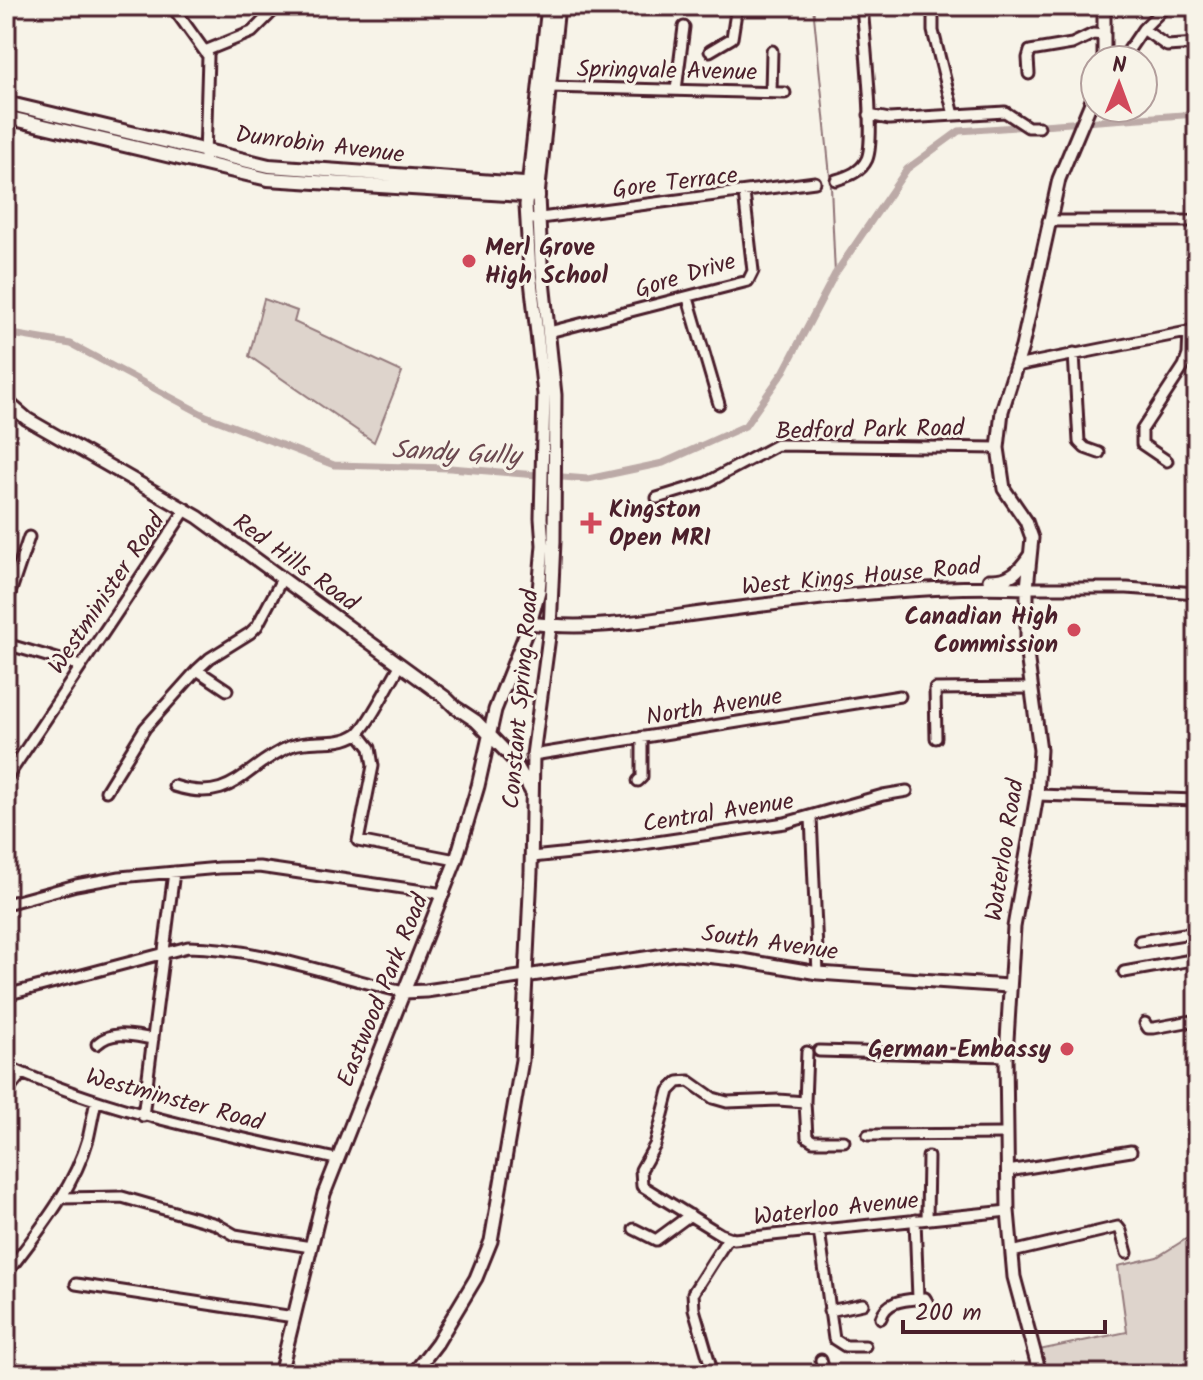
<svg xmlns="http://www.w3.org/2000/svg" width="1203" height="1380" font-family="Kalam,sans-serif">
  <style>
    .green { fill: #ded4cc; stroke: #947a7c; stroke-width: 2 }
    .lines { fill: none; stroke-linecap: round; stroke-linejoin: round }
    .stream { stroke: #8e7275; stroke-width: 2 }
    .canal { stroke: #bcaaa7; stroke-width: 7 }
    .minor-casing { stroke: #4a1f2b; stroke-width: 15 }
    .major-casing { stroke: #4a1f2b; stroke-width: 17 }
    .highway-casing { stroke: #4a1f2b; stroke-width: 18 }
    .minor { stroke: #f7f3e8; stroke-width: 9 }
    .major { stroke: #f7f3e8; stroke-width: 11 }
    .highway { stroke: #f7f3e8; stroke-width: 12 }
    .poi-dot { fill: #d1495b; stroke: #f7f3e8; stroke-width: 3 }
    .labels { text-anchor: middle; stroke-width: 6; stroke-linejoin: round; paint-order: stroke }
    .street-label { font-size: 24px; fill: #4a1f2b; stroke: #f7f3e8 }
    .poi-label { font-size: 24px; font-weight: bold; fill: #4a1f2b; stroke: #f7f3e8; text-anchor: start }
    .water-label { font-size: 26px; font-style: italic; fill: #6c4950; stroke: #f7f3e8 }
  </style>
  <rect width="100%" height="100%" fill="#f7f3e8"/>
  <filter id="ink" filterUnits="userSpaceOnUse"><feTurbulence type="fractalNoise" baseFrequency=".0125" numOctaves="2"/><feDisplacementMap in="SourceGraphic" scale="16" xChannelSelector="R" yChannelSelector="G"/><feConvolveMatrix kernelMatrix="1 2 1 2 8 2 1 2 1" color-interpolation-filters="sRGB"/></filter>
  <g filter="url(#ink)">
    <!-- green -->
    <path class="green" d="M264,299L297,311L294,322L402,372L374,442L249,356Z
      M1197,1232V1374H1046L1039,1350L1127,1332L1118,1266L1157,1257Z"/>
    <g class="lines">
      <!-- stream -->
      <path class="stream" d="M813,6L831,186L835,274"/>
      <!-- canal -->
      <path class="canal" d="M6,333L71,344L206,416L334,465L450,468L588,479L663,463L745,426L784,371L835,274L907,169L959,131L1197,114"/>
      <!-- minor casing -->
      <g class="minor-casing">
        <path id="minor" d="M172,6L208,56L205,157
          M933,6V31L954,115
          M1143,29L1167,46L1197,44
          M205,51L252,32L278,6
          M710,51L732,38L737,6
          M1122,60L1143,29L1166,6
          M1029,74L1028,58L1030,51L1072,44L1093,34L1104,35
          M549,87L785,93
          M676,90L684,27
          M771,92L772,51
          M869,115L889,119L1005,112L1028,127H1039
          M836,180C849,176 861,172 867,159C876,138 864,35 862,6
          M533,219L815,182
          M1048,221H1197
          M688,298L719,404
          M549,332L748,281L753,271L744,193
          M1074,353L1079,442L1085,448L1099,453
          M1016,366L1197,330
          M1167,461L1142,444V430L1184,366L1188,355L1189,331
          M657,498L706,483L777,445L998,448
          M1027,588H1127L1197,593
          M6,605L29,537
          M6,644L81,666
          M197,670L227,690
          M359,734L370,748L373,766L358,841L456,860
          M936,738L935,689L1031,688
          M533,755L900,696
          M6,779L186,509
          M638,781L642,777V737
          M174,786C234,805 244,765 291,746C312,738 337,747 357,734C367,728 391,680 400,666
          M106,791L145,728L197,670L210,658L250,633L257,626L282,579
          M1037,795L1197,800
          M811,817L818,973
          M532,857L609,849L785,823L883,795L907,791
          M6,904L76,885L120,877L219,868L259,867L444,894
          M1140,941L1197,932
          M1124,972L1197,959
          M6,995L188,947C262,948 332,976 404,992
          M1145,1023L1148,1028H1154L1197,1020
          M97,1044C113,1029 134,1036 153,1039
          M819,1051L1006,1056
          M807,1052L805,1102L807,1137L813,1141H844
          M6,1066C112,1114 224,1134 336,1159
          M6,1093L22,1073
          M805,1102L778,1100L727,1102L713,1098L689,1081L678,1082L669,1091L655,1145L641,1170L642,1186L720,1234L734,1239L1008,1211
          M143,1116L174,872
          M868,1135L1007,1134
          M1008,1171L1131,1151
          M60,1198L122,1197L216,1224L235,1235L311,1247
          M927,1219L928,1157
          M915,1220L918,1298
          M634,1229L656,1240L690,1215
          M819,1230L834,1339L845,1346H865
          M1012,1252L1118,1227L1121,1231L1127,1253
          M6,1274C37,1233 74,1189 88,1139C91,1126 93,1114 96,1101
          M76,1284L294,1317
          M829,1311L863,1304
          M881,1318C887,1299 907,1300 925,1298L931,1308
          M821,1360L825,1374
          M6,1366L33,1374
          M713,1374L694,1309L693,1293L728,1238"/>
      </g>
      <!-- major casing -->
      <g class="major-casing">
        <path id="major" d="M1104,6V60
          M6,401L27,419L198,517L446,698L455,707L476,721L513,759L531,791
          M989,580C1010,581 1019,571 1030,555
          M530,623C595,632 659,618 724,610C825,597 925,584 1027,588
          M404,992L426,991L678,953L742,960L818,973L1008,986
          M280,1374L324,1194L456,860L478,786L495,710L531,620L539,591L543,545L541,518L544,394L530,272L526,205L548,6
          M413,1374L437,1343L476,1278L491,1241L522,1060L531,872L533,755L550,629L554,541L555,395L541,262L538,196L558,6
          M1040,1374L1014,1277L1008,1211L1006,1056L1014,927L1037,795L1040,750L1027,654V588L1032,538L1026,521L1004,489L998,448L1002,411L1022,347L1059,179L1095,93"/>
      </g>
      <!-- highway casing -->
      <g class="highway-casing">
        <path id="highway" d="M6,103L269,166L538,185
          M6,117L268,179L538,196"/>
      </g>
      <!-- minor -->
      <use href="#minor" class="minor"/>
      <!-- major -->
      <use href="#major" class="major"/>
      <!-- highway -->
      <use href="#highway" class="highway"/>
    </g>
  </g>
  <!-- markers -->
  <g class="poi-dot">
    <circle cx="469" cy="261" r="8"/>
    <path d="M587 511h8v8h8v8h-8v8h-8v-8h-8v-8h8z"/>
    <circle cx="1074" cy="630" r="8"/>
    <circle cx="1067" cy="1049" r="8"/>
  </g>
  <g class="labels">
    <!-- street labels -->
    <g class="street-label">
      <text transform="translate(667 70) rotate(1)" y="8">Springvale Avenue</text>
      <text transform="translate(320 144) rotate(7)" y="8">Dunrobin Avenue</text>
      <text transform="translate(675 182) rotate(-7)" y="8">Gore Terrace</text>
      <text transform="translate(685 275) rotate(-17)" y="8">Gore Drive</text>
      <text transform="translate(870 429) rotate(-1)" y="8">Bedford Park Road</text>
      <text transform="translate(296 562) rotate(36)" y="8">Red Hills Road</text>
      <text transform="translate(861 576) rotate(-5)" y="8">West Kings House Road</text>
      <text transform="translate(106 593) rotate(-56)" y="8">Westminister Road</text>
      <text transform="translate(520 699) rotate(-85)" y="8">Constant Spring Road</text>
      <text transform="translate(714 706) rotate(-9)" y="8">North Avenue</text>
      <text transform="translate(718 812) rotate(-9)" y="8">Central Avenue</text>
      <text transform="translate(1004 850) rotate(-81)" y="8">Waterloo Road</text>
      <text transform="translate(770 942) rotate(8)" y="8">South Avenue</text>
      <text transform="translate(382 990) rotate(-68)" y="8">Eastwood Park Road</text>
      <text transform="translate(175 1099) rotate(15)" y="8">Westminster Road</text>
      <text transform="translate(836 1208) rotate(-6)" y="8">Waterloo Avenue</text>
    </g>
    <!-- poi labels -->
    <g class="poi-label">
      <text x="485" y="255">Merl Grove<tspan x="485" dy="28">High School</tspan></text>
      <text x="609" y="517">Kingston<tspan x="609" dy="28">Open MRI</tspan></text>
      <text x="1058" y="624" text-anchor="end">Canadian High<tspan x="1058" dy="28">Commission</tspan></text>
      <text x="1051" y="1057" text-anchor="end">German Embassy</text>
    </g>
    <!-- water labels -->
    <g class="water-label">
      <text transform="translate(456 452) rotate(3)" y="9">Sandy Gully</text>
    </g>
  </g>
  <!-- margin -->
  <rect width="1203" height="1380" fill="none" stroke="#f7f3e8" stroke-width="32"/>
  <rect x="16" y="16" width="1171" height="1348" fill="none" stroke="#4a1f2b" stroke-width="3" filter="url(#ink)"/>
  <!-- north arrow -->
  <g transform="translate(1119 84) rotate(1)"><circle r="38" fill="#f7f3e8" stroke="#b29e9c" stroke-width="2"/>
  <path d="M0-6L14 30L0 20L-14 30Z" fill="#d1495b"/>
  <text y="-12" font-size="22" font-weight="bold" text-anchor="middle" fill="#4a1f2b">N</text>
  </g>
  <!-- scale -->
  <path d="M903 1320v12h202v-12" fill="none" stroke="#4a1f2b" stroke-width="4"/>
  <text x="915" y="1320" font-size="24" fill="#4a1f2b" stroke="#f7f3e8" stroke-width="6" paint-order="stroke">200 m</text>
</svg>
